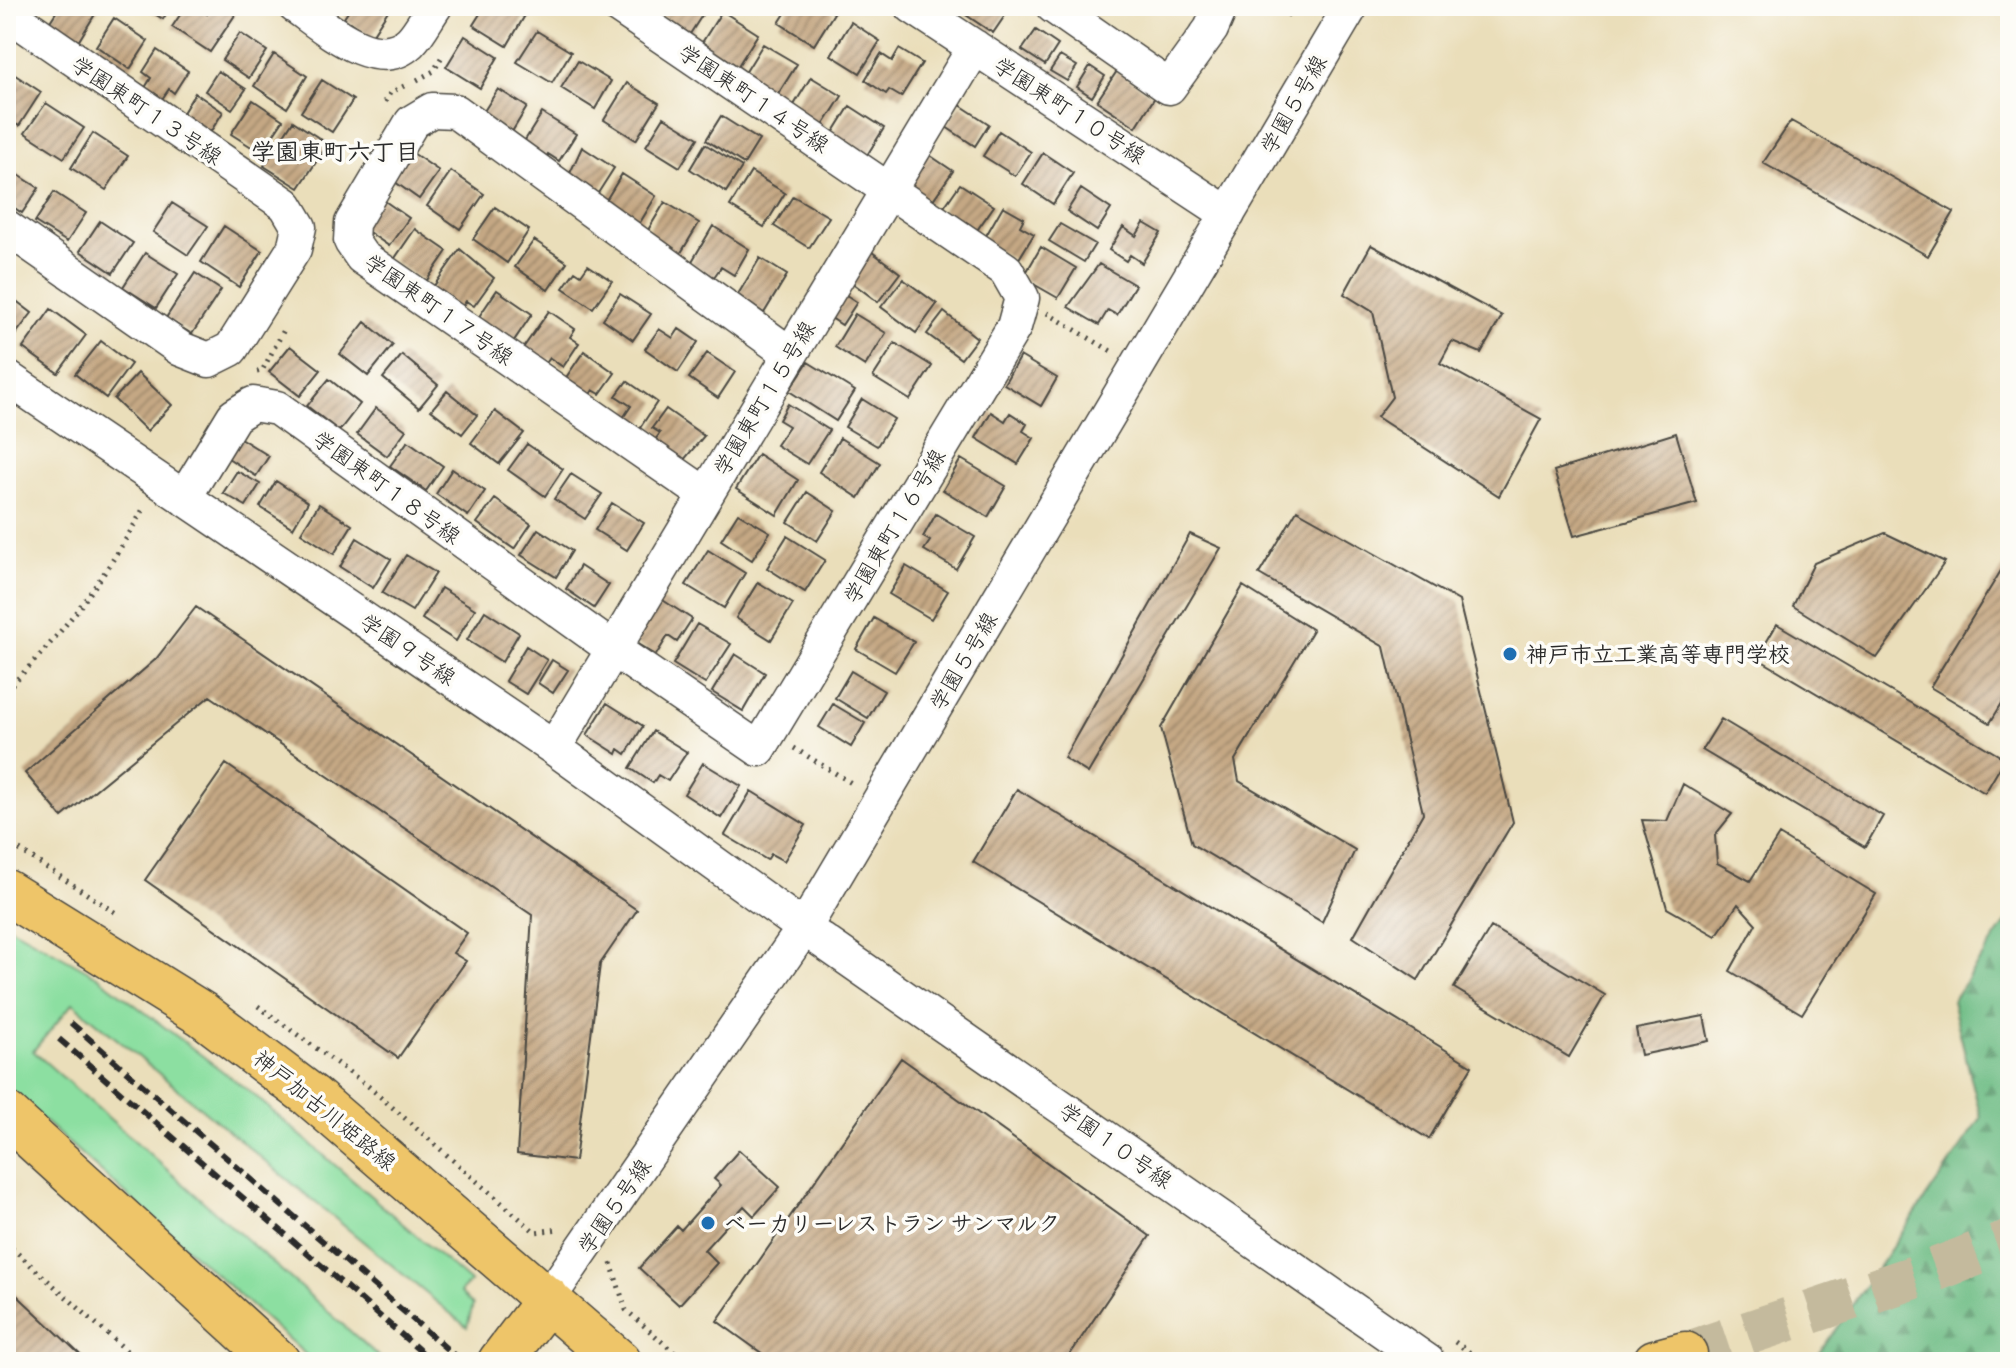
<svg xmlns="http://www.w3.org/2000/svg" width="2016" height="1368" font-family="Delius,'Klee One',sans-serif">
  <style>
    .green { fill: #8cdfa1; stroke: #5c8566; stroke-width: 2 }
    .forest { fill: url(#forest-firs); stroke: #4e7459; stroke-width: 2 }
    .building { fill: url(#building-hatch) }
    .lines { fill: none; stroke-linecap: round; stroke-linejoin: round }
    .highway-tunnel { stroke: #c4ba9d; stroke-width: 44; stroke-dasharray: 44 22; stroke-linecap: butt }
    .minor-casing { stroke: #484640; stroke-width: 37 }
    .major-casing { stroke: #484640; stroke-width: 47 }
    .highway-casing { stroke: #484640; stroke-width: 47 }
    .path { stroke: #484640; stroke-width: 5; stroke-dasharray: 2 6; stroke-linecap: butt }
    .minor { stroke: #fff; stroke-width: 34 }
    .major { stroke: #eec569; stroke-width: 44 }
    .highway { stroke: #eec569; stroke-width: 44 }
    .rail { stroke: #2b2b2b; stroke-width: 6; stroke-dasharray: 12 6; stroke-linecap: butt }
    .poi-dot { fill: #1f6fb2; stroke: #fdfcf7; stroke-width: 3 }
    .labels { text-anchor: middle; stroke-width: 7; stroke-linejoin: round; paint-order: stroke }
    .street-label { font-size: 22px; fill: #2b2b2b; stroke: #fdfcf7 }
    .poi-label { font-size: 22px; font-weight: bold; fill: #2b2b2b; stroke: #fdfcf7; text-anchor: start }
    .neighbourhood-label { font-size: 24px; font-weight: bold; fill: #2b2b2b; stroke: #fdfcf7 }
  </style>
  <defs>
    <pattern id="forest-firs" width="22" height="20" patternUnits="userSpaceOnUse" patternTransform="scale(2)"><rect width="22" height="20" fill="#71be87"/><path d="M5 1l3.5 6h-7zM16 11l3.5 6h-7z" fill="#5d9b6f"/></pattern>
    <pattern id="building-hatch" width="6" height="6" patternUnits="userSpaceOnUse" patternTransform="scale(2)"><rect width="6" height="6" fill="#c5a884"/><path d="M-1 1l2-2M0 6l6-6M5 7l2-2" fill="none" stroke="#a0896c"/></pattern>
  </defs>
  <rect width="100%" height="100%" fill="#fdfcf7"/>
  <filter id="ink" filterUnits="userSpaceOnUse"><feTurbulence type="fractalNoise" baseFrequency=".0125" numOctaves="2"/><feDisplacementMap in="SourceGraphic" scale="16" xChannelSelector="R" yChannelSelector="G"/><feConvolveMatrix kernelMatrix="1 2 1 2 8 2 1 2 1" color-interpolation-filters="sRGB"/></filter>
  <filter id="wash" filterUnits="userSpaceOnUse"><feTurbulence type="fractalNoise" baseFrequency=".006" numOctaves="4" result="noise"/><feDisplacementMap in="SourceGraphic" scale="32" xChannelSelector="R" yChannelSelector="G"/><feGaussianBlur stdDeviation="1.8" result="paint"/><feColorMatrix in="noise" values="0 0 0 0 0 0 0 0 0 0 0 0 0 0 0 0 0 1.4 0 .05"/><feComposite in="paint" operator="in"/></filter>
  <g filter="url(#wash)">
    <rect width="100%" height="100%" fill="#eadeba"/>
    <!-- green -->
    <path class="green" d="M6,925L97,976L254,1095L470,1282L460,1292L473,1305L467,1327L73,1003L33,1051L385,1362H314L6,1087Z"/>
    <!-- forest -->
    <path class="forest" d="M2010,917V1362H1813L1981,1118L1952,1001Z"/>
    <g id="blocks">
      <!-- building -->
      <path class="building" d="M60,6H100L78,42L49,23Z
        M142,6H171L163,19Z
        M186,6H195L207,14L212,6H221L235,15L210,52L172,27Z
        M352,6H391L371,37L344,18Z
        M485,6H506L524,17L507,46L473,25Z
        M658,6H708L690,34L654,12Z
        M790,6H823L834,13L814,45L779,23Z
        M967,6H994L1006,14L993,33L963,13Z
        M1276,6H1296L1288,16Z
        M722,11L758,34L734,72L698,49Z
        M114,18L148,41L130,69L96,46Z
        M851,22L880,41L860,73L831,55Z
        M1036,30L1058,45L1045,65L1022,50Z
        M537,31L571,52L552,83L517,62Z
        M240,33L267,51L249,78L222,60Z
        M465,36L498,57L480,88L446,67Z
        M763,44L797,64L775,99L742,78Z
        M899,49L922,63L901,97L889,90L886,94L865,80L881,54L892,61Z
        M157,50L188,71L174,93L169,89L160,102L143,91L151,78L143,72Z
        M274,54L307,76L287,108L254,86Z
        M1060,56L1077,66L1067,81L1050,71Z
        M578,61L611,81L595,109L561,88Z
        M1090,66L1105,76L1092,97L1077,87Z
        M6,69L41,92L19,126L6,118Z
        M218,71L246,89L232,109L205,91Z
        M1117,71L1155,97L1136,127L1097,101Z
        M811,77L842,96L821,129L791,110Z
        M322,80L353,100L332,132L301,112Z
        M627,83L659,103L636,140L604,120Z
        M498,89L527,107L510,135L481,116Z
        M195,93L223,112L209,134L181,116Z
        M253,100L283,120L261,153L231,134Z
        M46,103L84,128L64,158L25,133Z
        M960,105L989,124L975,146L946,127Z
        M850,106L884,128L864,160L830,138Z
        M542,113L576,134L559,161L548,154L545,159L522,145Z
        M721,116L759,140L744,164L706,140Z
        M664,117L698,138L680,167L646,146Z
        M293,121L328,144L299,188L264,166Z
        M1791,121L1954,212L1928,256L1763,163Z
        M999,131L1031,152L1015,176L983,156Z
        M93,133L128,156L106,190L71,168Z
        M705,144L742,167L726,192L690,169Z
        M582,147L614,168L593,201L565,184Z
        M407,149L439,171L419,199L388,177Z
        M922,150L953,171L930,204L899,183Z
        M1043,153L1073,173L1053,204L1023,184Z
        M6,167L39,188L22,213L6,202Z
        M451,171L484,194L460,229L427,206Z
        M751,172L785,193L764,227L730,206Z
        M622,174L656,196L635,231L600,210Z
        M960,184L994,206L975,233L942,210Z
        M1081,189L1111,209L1097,231L1067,211Z
        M54,192L86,213L67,242L35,222Z
        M793,196L829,217L809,248L774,226Z
        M379,197L409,218L389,246L360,226Z
        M665,202L699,223L679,256L645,235Z
        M172,203L208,226L188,255L153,232Z
        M1003,206L1024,218L1020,226L1034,234L1017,262L983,241Z
        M495,207L529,230L507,263L473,239Z
        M100,221L133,243L113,273L80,251Z
        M1144,223L1161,233L1142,263L1130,255L1126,261L1109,250L1123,227L1136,236Z
        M1060,224L1095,244L1084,262L1049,241Z
        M224,226L262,251L239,287L201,262Z
        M713,226L749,249L734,275L721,267L714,277L691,263Z
        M415,229L447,251L425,283L393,261Z
        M534,240L567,262L548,290L515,267Z
        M1371,245L1502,316L1481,353L1452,341L1440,363L1541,419L1499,496L1377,417L1392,397L1373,312L1344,294Z
        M1041,247L1076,268L1058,298L1023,278Z
        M460,249L494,278L474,306L466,301L460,310L431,290Z
        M868,249L900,273L878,302L846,278Z
        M145,253L178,274L156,308L123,287Z
        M760,258L787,275L764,313L737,296Z
        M1099,264L1135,285L1117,315L1108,310L1099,325L1068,307Z
        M588,265L612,281L593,308L563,288L575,271L581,275Z
        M195,273L221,290L192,334L166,318Z
        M903,279L937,304L916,333L881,307Z
        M497,290L532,314L511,345L476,321Z
        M6,293L32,313L8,344L6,342Z
        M843,293L857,302L842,325L828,316Z
        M620,294L651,314L633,340L603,319Z
        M51,309L86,335L58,373L23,348Z
        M549,311L575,329L570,337L579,343L563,367L550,358L543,367L521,351Z
        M944,312L977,338L961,359L927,334Z
        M855,314L886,333L865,366L835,347Z
        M365,322L393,345L368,376L340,354Z
        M659,329L673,338L679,329L698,342L678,372L645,349Z
        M101,341L131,364L106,398L75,374Z
        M895,343L932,366L910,400L873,377Z
        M290,346L321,370L300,396L269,372Z
        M584,351L615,373L600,394L593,390L587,399L563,382Z
        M707,353L735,372L718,398L689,378Z
        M402,355L438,385L419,408L383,378Z
        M1020,356L1057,378L1041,406L1004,384Z
        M808,362L855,391L836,421L789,391Z
        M138,373L172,405L147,431L114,399Z
        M329,379L360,404L339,431L307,406Z
        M627,381L657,402L640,428L623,418L631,406L616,396Z
        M447,391L477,415L462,434L431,410Z
        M862,399L894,419L877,446L845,427Z
        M788,404L829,430L807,464L776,445L789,426L779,420Z
        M376,408L406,430L387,456L357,434Z
        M666,409L704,436L678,467L650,447L660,433L652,428Z
        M495,411L524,433L499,464L471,443Z
        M991,412L1005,421L1010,413L1027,424L1023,431L1034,438L1018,464L976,438Z
        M1676,433L1697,503L1574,536L1554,471Z
        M240,438L269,456L256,476L228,458Z
        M840,438L880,463L859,498L819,472Z
        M408,441L443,466L426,491L390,466Z
        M527,444L563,469L545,496L508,470Z
        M758,454L798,480L777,515L736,489Z
        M961,459L1006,486L988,517L943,490Z
        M452,469L485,491L468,516L436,494Z
        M237,471L260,484L246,506L223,493Z
        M571,474L602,494L585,519L554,499Z
        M276,481L308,502L293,528L260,507Z
        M807,492L836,511L817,541L788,522Z
        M495,499L531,524L514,549L477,523Z
        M612,503L644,523L627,550L595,530Z
        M319,504L352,525L334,554L301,533Z
        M1297,510L1459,601L1513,822L1418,980L1353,937L1423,813L1384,647L1259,574Z
        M738,513L770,532L752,560L721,540Z
        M936,514L975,537L956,569L924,550L930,541L923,537Z
        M538,529L572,551L556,577L521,555Z
        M1885,533L1945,562L1877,658L1793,606L1814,563Z
        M1190,534L1221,548L1088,773L1064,758Z
        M787,536L825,560L805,592L767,568Z
        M357,538L391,559L373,588L340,567Z
        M708,550L745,573L724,608L686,585Z
        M406,555L436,573L412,611L382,593Z
        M2005,564L2010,567V690L1990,723L1930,687Z
        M580,566L609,585L594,608L566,589Z
        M906,566L948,591L931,619L889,594Z
        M758,582L793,604L771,640L736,618Z
        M1243,586L1313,630L1235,760L1239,781L1355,850L1322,922L1192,844L1161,728Z
        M441,588L475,609L456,641L422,619Z
        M658,597L692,619L677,642L668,636L656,655L631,640Z
        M196,607L637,910L600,964L575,1161L517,1154L532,915L210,696L62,817L25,773L156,659Z
        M485,611L519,633L502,662L467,640Z
        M874,618L914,642L895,672L856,649Z
        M697,624L731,644L705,684L673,664Z
        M1777,624L2005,759L1985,793L1757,658Z
        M526,646L547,660L526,694L505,681Z
        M735,654L765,673L743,711L712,692Z
        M552,660L568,670L553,693L538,683Z
        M851,671L884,691L868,718L835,698Z
        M607,703L643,726L626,754L619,749L617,754L587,735Z
        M833,704L865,723L851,747L819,727Z
        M1721,719L1883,816L1865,847L1702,750Z
        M653,731L687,752L668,781L658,775L653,783L630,768Z
        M703,763L741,786L721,818L684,794Z
        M226,764L467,933L453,953L466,961L398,1058L145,880Z
        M1683,784L1732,814L1715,835L1717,863L1750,881L1779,835L1876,894L1802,1014L1730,971L1756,924L1738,904L1716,936L1667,908L1642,820L1667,821Z
        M1017,789L1472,1066L1429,1139L973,862Z
        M751,791L806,825L784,861L771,854L767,860L725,835Z
        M1491,927L1605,995L1569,1057L1454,988Z
        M1704,1016L1709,1041L1641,1055L1636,1029Z
        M901,1058L1150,1236L1065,1362H774L717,1321Z
        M739,1150L780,1187L754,1216L744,1206L704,1250L717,1263L679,1305L639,1268L677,1226L681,1230L721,1185L714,1179Z
        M6,1285L88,1362H6Z"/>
    </g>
  </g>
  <g filter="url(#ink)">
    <use href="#blocks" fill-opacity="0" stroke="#484640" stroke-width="2"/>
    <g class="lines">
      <!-- highway-tunnel -->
      <path class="highway-tunnel" d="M1685,1354L1921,1275L2010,1241"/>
      <!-- minor casing -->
      <g class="minor-casing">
        <path id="minor" d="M295,6C323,25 376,74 410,42C420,32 427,17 435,6
          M912,6L1228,214
          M1053,6L1169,87L1211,29L1221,6
          M6,12L286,205L299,227L294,249L231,349L209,360L181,349L6,227
          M6,377L554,748L804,928L1428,1362
          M706,495L362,257L351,241L352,223L412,122L432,110L455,111L790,354
          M184,498L234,416L253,404L277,408L613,649L759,749L1014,327L1022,298L1006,270L618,6
          M554,748L975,47
          M548,1299L804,928L1351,6"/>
      </g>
      <!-- major casing -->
      <g class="major-casing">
        <path id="major" d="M6,892L202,1014L311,1096L619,1362
          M6,1114L278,1362
          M500,1362L548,1299"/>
      </g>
      <!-- highway casing -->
      <g class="highway-casing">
        <path id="highway" d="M1655,1362L1685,1354"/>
      </g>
      <!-- path -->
      <path class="path" d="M417,80L434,71L441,58
        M385,102L390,93L404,86
        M1047,313L1111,351
        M257,372L262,371L285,328
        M6,690C60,638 109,573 144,507
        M794,748L853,784
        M6,841L119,915
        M258,1006L368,1086L535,1232L559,1229
        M6,1243L139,1362
        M611,1263L626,1310L685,1362
        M1455,1342L1483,1362"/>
      <!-- minor -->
      <use href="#minor" class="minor"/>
      <!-- major -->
      <use href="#major" class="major"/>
      <!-- highway -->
      <use href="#highway" class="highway"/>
      <!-- rail -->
      <path class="rail" d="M71,1023L462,1362
        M59,1039L433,1362"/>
    </g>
  </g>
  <!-- markers -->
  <g class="poi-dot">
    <circle cx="1510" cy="654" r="8"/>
    <circle cx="708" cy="1223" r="8"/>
  </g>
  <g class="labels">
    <!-- street labels -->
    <g class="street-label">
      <text transform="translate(754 98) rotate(34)" y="8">学園東町１４号線</text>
      <text transform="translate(1293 104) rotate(-60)" y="8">学園５号線</text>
      <text transform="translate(147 110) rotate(34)" y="8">学園東町１３号線</text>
      <text transform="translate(1070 110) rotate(33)" y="8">学園東町１０号線</text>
      <text transform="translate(439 309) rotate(35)" y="8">学園東町１７号線</text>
      <text transform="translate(764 398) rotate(-59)" y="8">学園東町１５号線</text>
      <text transform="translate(387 487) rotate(36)" y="8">学園東町１８号線</text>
      <text transform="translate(894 526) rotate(-59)" y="8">学園東町１６号線</text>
      <text transform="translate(408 649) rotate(34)" y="8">学園９号線</text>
      <text transform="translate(963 661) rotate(-59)" y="8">学園５号線</text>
      <text transform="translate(325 1110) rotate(39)" y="8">神戸加古川姫路線</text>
      <text transform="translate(1116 1145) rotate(35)" y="8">学園１０号線</text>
      <text transform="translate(614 1206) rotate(-55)" y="8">学園５号線</text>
    </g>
    <!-- poi labels -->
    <g class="poi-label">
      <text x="1526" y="662">神戸市立工業高等専門学校</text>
      <text x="724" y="1231">ベーカリーレストラン サンマルク</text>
    </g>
    <!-- neighbourhood labels -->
    <g class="neighbourhood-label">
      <text x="335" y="160">学園東町六丁目</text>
    </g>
  </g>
  <!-- margin -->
  <rect width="2016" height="1368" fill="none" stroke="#fdfcf7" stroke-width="32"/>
</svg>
